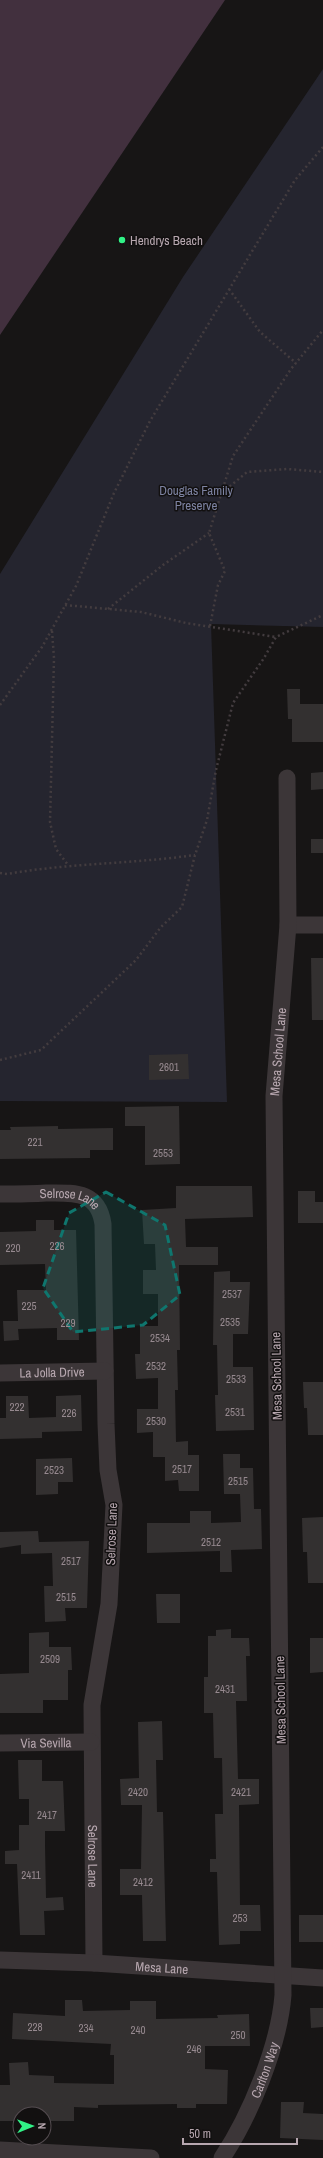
<svg xmlns="http://www.w3.org/2000/svg" width="323" height="2158" font-family="'Archivo Narrow',sans-serif">
  <style>
    .green { fill: #25252f }
    .water { fill: #42303e }
    .building { fill: #333030 }
    .lines { fill: none; stroke-linecap: round; stroke-linejoin: round }
    .path { stroke: #433c3f; stroke-width: 2.5; stroke-dasharray: 2 3; stroke-linecap: butt }
    .street { stroke: #3c3638; stroke-width: 17 }
    .marked { fill: #0f766e; fill-opacity: 0.2; stroke: #0f766e; stroke-width: 3; stroke-dasharray: 8 5; stroke-linejoin: round }
    .poi-dot { fill: #31f287; stroke: #121010; stroke-width: 1.5 }
    .labels { text-anchor: middle; stroke-width: 3; stroke-linejoin: round; paint-order: stroke }
    .number-label { font-size: 11px; fill: #96898f }
    .poi-label { font-size: 13px; fill: #b7a7af; stroke: #121010; text-anchor: start }
    .park-label { font-size: 13px; fill: #7d83a2; stroke: #121010 }
    .street-label { font-size: 13px; fill: #b7a7af; stroke: #121010 }
  </style>
  <rect width="100%" height="100%" fill="#171515"/>
  <!-- green -->
  <path class="green" d="M323,69V627L211,624L227,1102L0,1101V574L183,277Z"/>
  <!-- water -->
  <path class="water" d="M0,0H225L0,335Z"/>
  <!-- building -->
  <path class="building" d="M287,689H300V704H323V742H292V719H288Z
    M323,772V789L311,790V773Z
    M311,839H323V853H311Z
    M311,958H323V1020H312Z
    M188,1054L189,1079L149,1080V1055Z
    M179,1106L180,1164L145,1165V1126H125V1107Z
    M58,1126V1129L113,1128V1150H90V1158L0,1159V1130H11L10,1127Z
    M176,1186H252L253,1217L185,1219L186,1247H218V1265H179L180,1350H177L178,1390H175L176,1442L188,1441V1455H199V1491H179L178,1480L165,1481V1457H153V1432L137,1433V1409H158V1378L136,1379L135,1354H140V1326H158V1294H143V1270H156L155,1244H144L142,1210L176,1208Z
    M298,1191H315V1202H323V1223H298Z
    M36,1220H54V1230H76L79,1340H57V1328L18,1329L19,1340L4,1341L3,1321H18L17,1290H46L45,1264L0,1265V1232L36,1231Z
    M230,1271V1282H250L248,1334H233V1367H253L254,1430L216,1431L215,1395H218L217,1345H213L214,1272Z
    M303,1382H323V1435H308L307,1408H304Z
    M81,1395L82,1431L42,1432V1438L0,1439V1418H6V1396H28L29,1418L56,1417V1396Z
    M223,1454H240V1468H253L254,1509H261L262,1549L231,1550L232,1572H220V1551L147,1553V1523H190V1511H211V1523L241,1522L240,1494H224Z
    M72,1458L73,1482H58V1494L36,1495V1459Z
    M323,1517V1583H308L307,1552H303L302,1518Z
    M38,1531L39,1542L89,1541L87,1608H65L66,1621L45,1622L44,1586H53L52,1553L21,1554V1545L0,1548V1532Z
    M156,1594H180V1623H157Z
    M231,1629V1638H249L250,1656H246L247,1701H236L238,1779H259V1804L239,1805L240,1905H260L261,1931H240V1944L219,1945L217,1872H210V1859H216L215,1814H223L222,1758H214L213,1713H204V1677H208V1636H216V1630Z
    M49,1632V1647H71L72,1670H68V1700H43V1713H0V1674L29,1673V1633Z
    M310,1638H323V1672L310,1673Z
    M162,1721L163,1760H156L157,1812H163L166,1941H143L142,1895H120V1869H141L142,1805H121L120,1779L139,1778L138,1722Z
    M18,1760H42V1781H63L65,1831H45V1845L46,1898L63,1897L64,1910L44,1911L45,1935H20L17,1864H5V1851L19,1850V1825H29V1799H19Z
    M299,1915H323V1942H299Z
    M65,2000H82L83,2011L130,2010V2001H156V2019L218,2018L217,2015L249,2014L250,2046H205V2069L228,2070L227,2104H196V2108H177V2104L98,2105V2108L74,2107V2121H44V2114H20V2121H0V2085H10L9,2063L28,2062L29,2075L54,2076V2083L114,2084V2055H110L111,2044L12,2039L13,2013L65,2016Z
    M310,2008H323V2027L311,2028Z
    M281,2102H304L303,2113L323,2114V2140L280,2138Z"/>
  <g class="lines">
    <!-- path -->
    <path class="path" d="M229,289L260,332L296,363
      M222,493L247,472L287,469L323,472
      M65,605L141,612L186,623L276,637
      M108,609L163,565L209,533
      M210,626L218,585L225,571L209,533L233,456L291,369L323,330
      M52,631L54,658L50,822L56,849L68,865
      M0,705L42,647L76,586L114,493L150,421L295,180L323,147
      M0,873L7,874C69,863 132,864 195,855
      M0,1060L41,1050L136,960L161,927L182,907L195,855L207,820L216,770L233,703L264,658L276,637L323,615"/>
    <!-- street -->
    <g class="street">
      <path d="M288,925H323"/>
      <path id="s1" d="M0,1194C15,1194 31,1194 46,1193C73,1193 98,1190 103,1224L106,1424L108,1470L114,1505L109,1604L92,1705L94,1963"/>
      <path id="s2" d="M0,1373L105,1371"/>
      <path id="s3" d="M0,1743L91,1742"/>
      <path id="s4" d="M0,1960L94,1963L323,1978"/>
      <path d="M0,2150L151,2158"/>
      <path id="s5" d="M222,2158C250,2116 279,2046 283,1995L274,1096L288,925L287,778"/>
    </g>
  </g>
  <!-- marked area -->
  <path class="marked" d="M106,1192L165,1225L180,1295L143,1325L73,1332L43,1288L69,1213Z"/>
  <!-- markers -->
  <circle class="poi-dot" cx="122" cy="240" r="4"/>
  <g class="labels">
    <!-- number labels -->
    <g class="number-label">
      <text x="169" y="1071">2601</text>
      <text x="35" y="1146">221</text>
      <text x="163" y="1157">2553</text>
      <text x="57" y="1250">226</text>
      <text x="13" y="1252">220</text>
      <text x="232" y="1298">2537</text>
      <text x="29" y="1310">225</text>
      <text x="230" y="1326">2535</text>
      <text x="68" y="1327">229</text>
      <text x="160" y="1342">2534</text>
      <text x="156" y="1370">2532</text>
      <text x="236" y="1383">2533</text>
      <text x="17" y="1411">222</text>
      <text x="235" y="1416">2531</text>
      <text x="69" y="1417">226</text>
      <text x="156" y="1425">2530</text>
      <text x="182" y="1473">2517</text>
      <text x="54" y="1474">2523</text>
      <text x="238" y="1485">2515</text>
      <text x="211" y="1546">2512</text>
      <text x="71" y="1565">2517</text>
      <text x="66" y="1601">2515</text>
      <text x="50" y="1663">2509</text>
      <text x="225" y="1693">2431</text>
      <text x="138" y="1796">2420</text>
      <text x="241" y="1796">2421</text>
      <text x="47" y="1819">2417</text>
      <text x="31" y="1879">2411</text>
      <text x="143" y="1886">2412</text>
      <text x="240" y="1922">253</text>
      <text x="35" y="2031">228</text>
      <text x="86" y="2032">234</text>
      <text x="138" y="2034">240</text>
      <text x="238" y="2039">250</text>
      <text x="194" y="2053">246</text>
    </g>
    <!-- poi labels -->
    <g class="poi-label">
      <text x="130" y="245">Hendrys Beach</text>
    </g>
    <!-- park labels -->
    <g class="park-label">
      <text x="196" y="495">Douglas Family<tspan x="196" dy="15">Preserve</tspan></text>
    </g>
    <!-- street labels -->
    <g class="street-label">
      <text dy="5" stroke="none"><textPath href="#s5" startOffset="1119">Mesa School Lane</textPath></text>
      <text dy="5" stroke="none"><textPath href="#s1" startOffset="71">Selrose Lane</textPath></text>
      <text dy="5" stroke="none"><textPath href="#s2" startOffset="52">La Jolla Drive</textPath></text>
      <text transform="translate(276 1376) rotate(-91)" y="5">Mesa School Lane</text>
      <text transform="translate(111 1534) rotate(-88)" y="5">Selrose Lane</text>
      <text transform="translate(280 1700) rotate(-91)" y="5">Mesa School Lane</text>
      <text dy="5" stroke="none"><textPath href="#s3" startOffset="46">Via Sevilla</textPath></text>
      <text dy="5" stroke="none"><textPath href="#s1" startOffset="754">Selrose Lane</textPath></text>
      <text dy="5" stroke="none"><textPath href="#s4" startOffset="162">Mesa Lane</textPath></text>
      <text dy="5" stroke="none"><textPath href="#s5" startOffset="98">Carlton Way</textPath></text>
    </g>
  </g>
  <!-- north arrow -->
  <g transform="translate(32 2126) rotate(89)"><circle r="19" fill="#121010" stroke="#544c50"/>
  <path d="M0-3L7 15L0 10L-7 15Z" fill="#31f287"/>
  <text y="-6" font-size="11" font-weight="bold" text-anchor="middle" fill="#b7a7af">N</text>
  </g>
  <!-- scale -->
  <path d="M183 2138v6h114v-6" fill="none" stroke="#b7a7af" stroke-width="2"/>
  <text x="189" y="2138" font-size="12" fill="#b7a7af" stroke="#121010" stroke-width="3" paint-order="stroke">50 m</text>
</svg>
